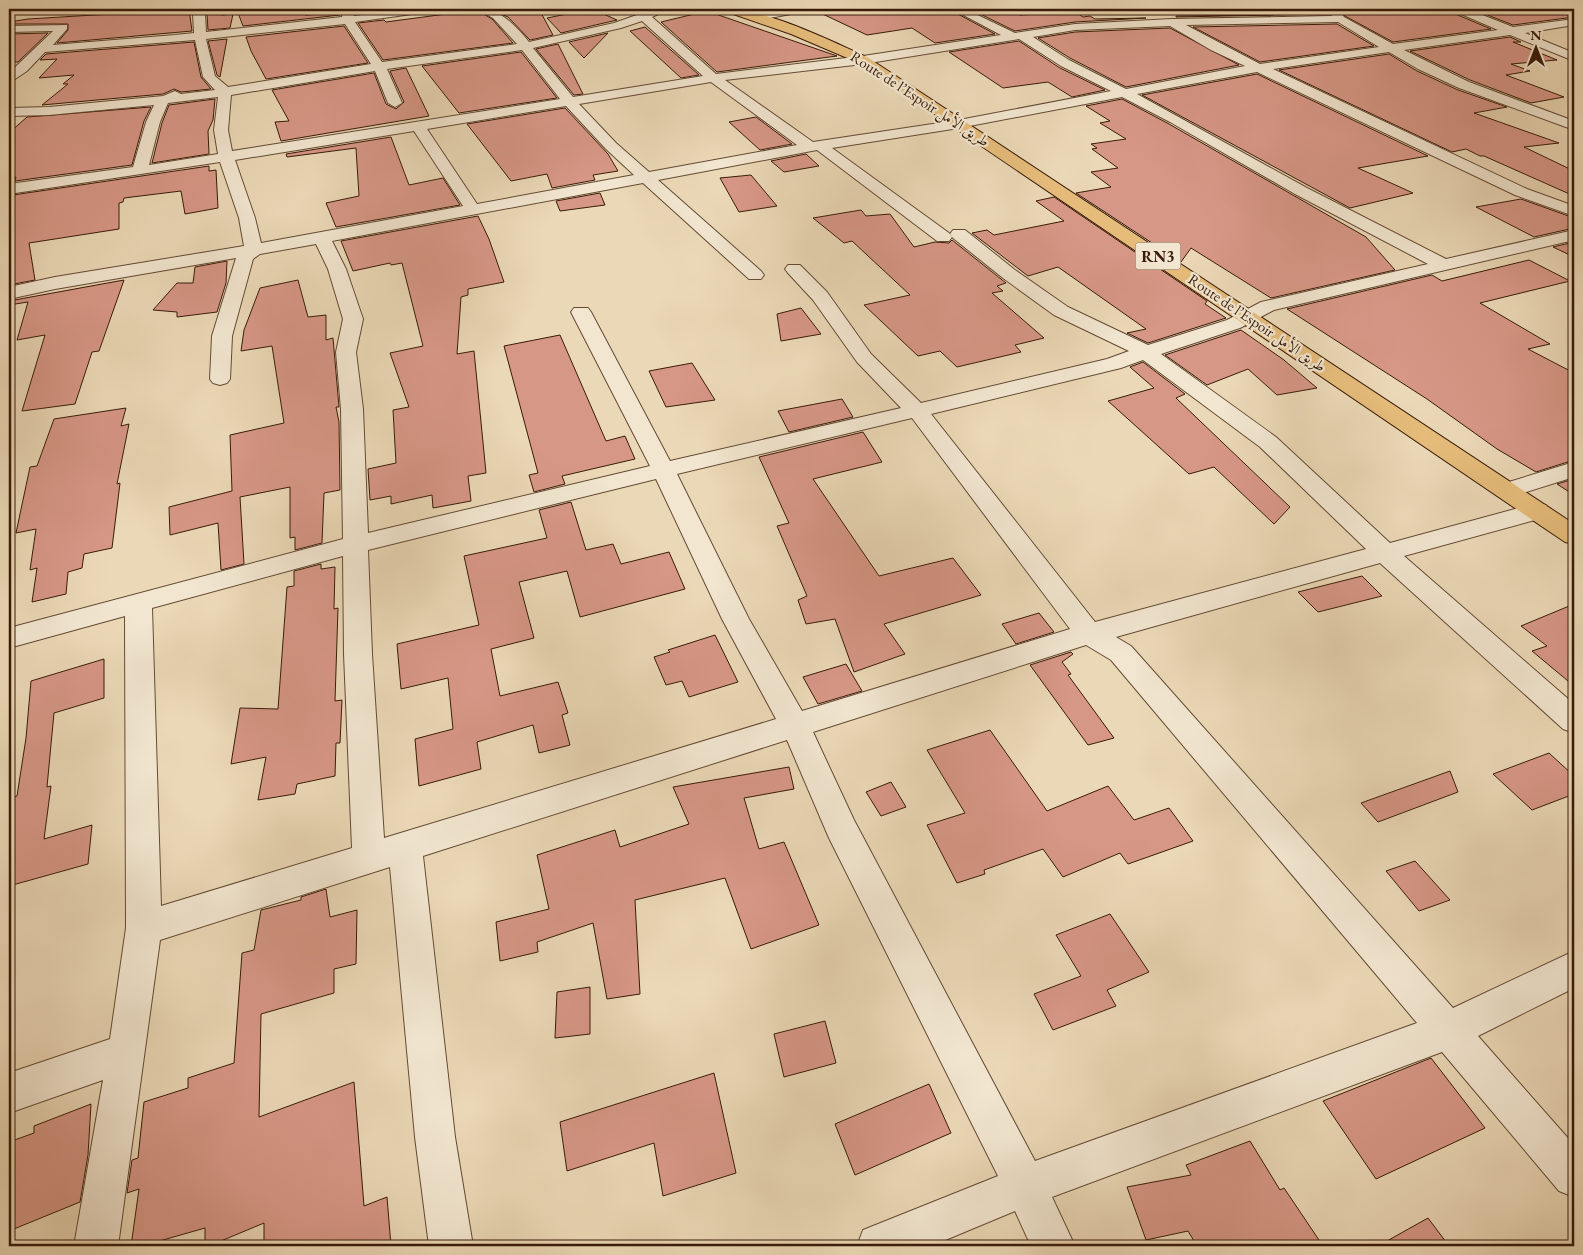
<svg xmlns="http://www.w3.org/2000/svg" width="1583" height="1255" font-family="'EB Garamond',Amiri,serif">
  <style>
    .building { fill: #d79786; stroke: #381b08 }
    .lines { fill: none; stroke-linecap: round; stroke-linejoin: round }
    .street-casing { stroke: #654a34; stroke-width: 2 }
    .highway-casing { stroke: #381b08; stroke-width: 2 }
    .street { fill: #f2e6d0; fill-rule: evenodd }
    .highway { fill: #e6bc7b; fill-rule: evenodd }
    .labels { text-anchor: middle; stroke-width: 4.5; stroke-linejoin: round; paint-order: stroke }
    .far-street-label { font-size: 15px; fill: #381b08; stroke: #f2e6d0 }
    .shield { fill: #f2e6d0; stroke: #705844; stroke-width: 1 }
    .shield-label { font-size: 16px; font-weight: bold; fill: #381b08 }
  </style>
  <rect width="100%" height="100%" fill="#ebd8b6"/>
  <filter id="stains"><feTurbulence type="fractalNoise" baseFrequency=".004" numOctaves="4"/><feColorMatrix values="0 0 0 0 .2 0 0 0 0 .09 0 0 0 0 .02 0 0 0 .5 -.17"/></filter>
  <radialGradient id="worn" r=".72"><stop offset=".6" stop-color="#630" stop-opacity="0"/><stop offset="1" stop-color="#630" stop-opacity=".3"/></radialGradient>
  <!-- building -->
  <path class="building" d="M146,9H189L192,31L57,43L68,30V24H9V22L28,19L144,12Z
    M204,9H226L221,15L233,14L230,28L208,30L207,14Z
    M283,9H296V12L308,11L305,15L341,13L340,15L243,26L238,13Z
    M442,9H475L492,19L513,43L383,60L358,23L384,20L386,22L446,14Z
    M489,9H539L553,35L530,40L508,17Z
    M592,9L617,20L561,33L547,18Z
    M812,9H942V14L956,13L995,34L935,43L912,28L867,35Z
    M1011,9L1020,15L1076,12L1083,17L1090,16L1095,19L1146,18L1075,22L1015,31L974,11Z
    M1368,9H1451L1453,13L1491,29L1393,42L1345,16L1342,11H1371Z
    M1472,9H1574V17L1513,25Z
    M707,11L837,56L717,72L661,22Z
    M1326,11L1328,14L1176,17V16L1273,15L1269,12Z
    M1337,24L1374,46L1260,62L1193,27Z
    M344,26L368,63L266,79L251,51L246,37Z
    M645,27L699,75L681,78L630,31Z
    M1170,28L1239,65L1126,87L1070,58L1038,38L1075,32Z
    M48,33L18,62H9V34Z
    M608,33L584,58L569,42Z
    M1510,37L1521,42H1513L1557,60L1511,64L1530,71L1506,75L1564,97L1531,103L1470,80L1410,51Z
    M227,39L220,77L217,75L208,41Z
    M1019,41L1060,68L1105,90L1072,97L1048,82L1003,88L949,52Z
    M194,42L201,77L211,89L181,92L174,89L163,94L42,105L68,84H63L74,75L39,78L57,59L40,60L46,54Z
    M558,44L583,94L574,95L536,49Z
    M521,52L557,98L459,113L422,66Z
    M1389,54L1417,71L1458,90L1507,107L1474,113L1559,143L1524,147L1574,171V196L1484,156H1480L1466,149L1452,152L1279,70Z
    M406,68L429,116L281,141L275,122L289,121L272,90L374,73L386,104L396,109L404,102L390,71Z
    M1257,74L1428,156L1358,168L1413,193L1350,208L1142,95Z
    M215,99L213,120L208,131L209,154L152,163L162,123L169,105Z
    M1122,99L1169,124L1366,237L1395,270L1271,298L1191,248L1181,262L1076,193L1111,187L1091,172L1118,168L1092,149L1097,148L1091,144L1126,139L1100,123L1110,121L1086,106Z
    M151,107L144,121L132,165L15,181L16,177L9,178V133L27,117Z
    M565,108L608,154L618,171L593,175L595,180L552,188L547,174L511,181L467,124Z
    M756,117L792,144L760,150L729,122Z
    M391,137L409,185L443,178L460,205L336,227L326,203L359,196L356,148L287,157L286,154Z
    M806,154L819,166L784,172L771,161Z
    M209,166V171L216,170L218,208L185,214L181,191L124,198L123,202L119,203V229L29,243L35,280L9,285V208L13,195Z
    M751,175L777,206L739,212L720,178Z
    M600,193L605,205L560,211L556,201Z
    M1054,197L1207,301L1205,304L1226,318L1148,343L1127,333L1146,329L1058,267L1028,276L972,233L987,230L994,235L1064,221L1036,201Z
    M1521,199L1574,218V228L1534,237L1476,207Z
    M861,210L866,216L890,214L914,247L935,242L949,243L952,240L1006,283L997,286L1003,291L992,293L1044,338L1015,345L1021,352L957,367L940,351L918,356L864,305L910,295L852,241L844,243L813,218Z
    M478,216L489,239L504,282L468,289V295L461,297L457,354L474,351L486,473L468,476L471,501L433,508L432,495L391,504V496L370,500L368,469L396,463L393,410L409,407L390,353L423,346L402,263L391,265L390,263L353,271L341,241Z
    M1574,242V257L1553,247Z
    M1529,260L1570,281L1480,303L1550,344L1528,349L1574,373V460L1536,472L1497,449L1427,399L1287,309L1432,275L1442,281Z
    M227,261L226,283L217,312L177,317V312L153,310L177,283H193L195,267Z
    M124,280L99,351L92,352L75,404L22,411L45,335L17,340L28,302L9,305V301Z
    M298,280L308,317L326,315V340L333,338L339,407H336L339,422L340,490L324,493L322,543L295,550V537L290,538V487L240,497L244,564L221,570L218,523L170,535L169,507L232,491L230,435L284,423L272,346L241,351L244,330L260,288Z
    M801,308L821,334L781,341L777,314Z
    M1241,330L1284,360L1317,388L1277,395L1248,369L1207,385L1165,355Z
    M560,335L606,441L625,436L635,459L562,476L565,484L534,492L529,475L538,473L504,346Z
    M1143,362L1185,394L1176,398L1290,507L1274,524L1214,467L1189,474L1108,401L1154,388L1130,367Z
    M692,363L715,400L666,407L649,371Z
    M842,399L853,417L789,432L778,411Z
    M126,408L121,426L129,424L117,484L120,483L112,548L84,554L82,568L68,572L66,594L32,602L37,568L30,570L36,529L16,533L30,467L37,466L54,419Z
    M863,432L882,462L813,479L879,576L953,558L981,595L884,624L905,654L854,672L835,619L806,624L798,600L807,596L777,526L789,523L759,457Z
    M1574,479V495L1557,484Z
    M571,502L586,550L613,544L621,564L669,552L685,589L580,617L567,571L519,582L534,638L491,649L500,696L558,682L568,713L562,715L570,745L539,753L533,725L477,742L481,769L419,786L415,739L453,729L448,678L401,689L397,644L479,625L464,556L547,538L539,510Z
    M321,564V569L335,567L334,609L338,608L335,701L342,700L340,743H336L335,776L297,784L295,794L258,800L266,757L231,764L240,708L278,709L287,587L294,586V571Z
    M1362,576L1382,596L1318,612L1298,592Z
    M1574,604V686L1532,651L1547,646L1521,626Z
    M1039,613L1054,632L1016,644L1002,624Z
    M715,635L738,682L689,697L682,681L666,685L654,657L670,652L668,650Z
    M1071,652L1073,654L1062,662L1071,674L1068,675L1114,738L1088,745L1030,665Z
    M104,659V698L54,713L47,787L51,786L44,839L92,825L88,864L9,886V798L17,796L26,738L31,681Z
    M846,664L862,691L818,704L803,677Z
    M990,730L1047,811L1108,786L1134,820L1169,808L1193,841L1128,864L1120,853L1063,877L1043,849L984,870L985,874L957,883L927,825L965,813L927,750Z
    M1549,753L1574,776V794L1532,810L1493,774Z
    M789,767L794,789L744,798L759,849L784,842L819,925L751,949L725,878L635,900L640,994L607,999L593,923L537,942L538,952L500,961L496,922L549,909L537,855L615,830L620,847L689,824L673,787Z
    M1450,771L1458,792L1378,822L1361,803Z
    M891,782L906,807L881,816L866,792Z
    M1415,861L1450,900L1419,911L1386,871Z
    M326,889L330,917L357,910L356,964L334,969V993L261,1014L259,1117L354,1082L364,1206L387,1197L391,1246H264V1223L209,1246H205V1228L142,1246H131L139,1189L127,1193L132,1160L138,1158L144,1102L188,1088V1078L234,1063L242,953L254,950L261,910L301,900V897Z
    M1110,914L1149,972L1107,990L1116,1006L1053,1030L1034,994L1081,976L1056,935Z
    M590,987V1034L555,1038L557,992Z
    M825,1021L836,1063L784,1077L774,1034Z
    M1431,1058L1485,1128L1376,1179L1323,1101Z
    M714,1073L736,1173L663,1196L654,1143L567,1171L560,1122Z
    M929,1084L951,1133L855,1175L835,1124Z
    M91,1104L88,1155L80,1202L9,1231V1142L34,1133V1126Z
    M1250,1141L1280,1190L1284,1188L1323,1246H1197L1188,1231L1146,1240L1127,1187L1191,1175L1186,1165Z
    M1428,1218L1449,1246H1378Z"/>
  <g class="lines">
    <!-- street casing -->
    <g class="street-casing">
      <path id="street" d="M191,9H202L205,14L206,32L342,17L343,9H353L354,16L404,9H431L426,12L355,22L382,62L517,44L493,18L477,9C501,9 514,24 529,42L614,23L654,9H669L652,17L716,74L863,56L1001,35L952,9H965L1015,33L1075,24L1172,19L1332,16L1327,9H1338L1344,17L1393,44L1498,30L1454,11L1453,9H1467L1513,27L1574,19V25L1525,33L1574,53V61L1510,35L1404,50L1469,82L1574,121V130L1459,88L1418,69L1389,52L1273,69L1527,189L1574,206V216L1515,195L1257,72L1137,94L1307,188L1446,259L1574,230V240L1274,310L1240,328L1161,354L1276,437L1390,543L1537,503L1546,505L1549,511L1546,517L1404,556L1574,704V733L1563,729L1380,563L1116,637L1131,646L1453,1008L1574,951V988L1478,1036L1574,1145V1197L1559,1191L1442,1052L1052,1197L1075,1246H1031L1015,1211L931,1246H857L863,1230L998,1176L829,838L787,740L423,856L455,1137L473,1246H429L415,1137L390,867L160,940L118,1246H74L103,1080L9,1113V1073L110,1039L126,928L125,616L9,648V628L343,539L341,409L336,352L343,319L328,269L316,244L260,254L253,259L232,336L230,379L227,383L220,385L213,383L210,379L212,336L236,258L55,289L9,299V287L55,277L244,246L239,218L220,162L9,194V184L133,167L146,122L154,105L49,115L9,116V108L49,107L163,96L175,91L181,94L215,90L203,77L195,40L45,52L27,71L9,83V73L53,31L9,32V26L67,25V29L53,45L175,35L194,33L193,14ZM642,21L703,76L573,97L533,48L621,28ZM1338,22L1379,47L1260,64L1186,25ZM345,24L371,64L228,87L215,76L206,39ZM1170,26L1211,50L1245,66L1126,89L1069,60L1033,37L1075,30ZM1019,39L1061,66L1111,91L959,120L813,142L725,80L863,64ZM522,50L560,99L232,151L228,130L231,95L375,71L388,103L395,107L402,103L387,69ZM711,82L797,145L649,172L616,143L579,104ZM218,97L214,130L218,154L149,165L160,122L168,103ZM1122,97L1170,122L1295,194L1428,264L1261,302L1227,320L1148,345L1068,307L1015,270L965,230H953L950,234L953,238L1003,278L1054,315L1129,351L1107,359L921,403L871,354L827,292L800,265H788L785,269L788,273L813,300L857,362L901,408L670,461L591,312L588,308H574L571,312L650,466L368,533L363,409L356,352L363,319L346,269L332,241L643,183L749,279H761L764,275L761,271L658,180L817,150L937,241H949L952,237L949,233L832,148L959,128ZM566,106L606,149L634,175L477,204L427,129ZM414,131L463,206L261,243L255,218L235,160ZM1143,360L1260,447L1366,549L1095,622L931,414L1121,368ZM912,418L1070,629L802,711L749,619L677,474ZM656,479L722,619L776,719L384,838L372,654L368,550ZM343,556L344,654L352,848L161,906L152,608ZM1086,645L1111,660L1417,1023L1035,1161L854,820L813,732Z
        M785,9H807L801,12L759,20L753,17L755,15Z
        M1574,462V477L1507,498L1499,495L1495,490L1499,485Z"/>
    </g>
    <!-- highway casing -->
    <g class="highway-casing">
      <path id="highway" d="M719,9C762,6 828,40 867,57L1574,524V544L1565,542L859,63L791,34Z"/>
    </g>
    <!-- street -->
    <use href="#street" class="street"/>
    <!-- highway -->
    <use href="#highway" class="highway"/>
  </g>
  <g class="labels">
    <!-- far-street labels -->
    <g class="far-street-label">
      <text transform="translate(920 99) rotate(33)" y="5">Route de l’Espoir طريق الأمل</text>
      <text transform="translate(1257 323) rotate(34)" y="5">Route de l’Espoir طريق الأمل</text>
    </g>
    <!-- shield labels -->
    <rect class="shield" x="1135.5" y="242.5" width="45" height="27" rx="4"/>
    <g class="shield-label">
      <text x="1158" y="262">RN3</text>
    </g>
  </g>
  <!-- margin -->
  <rect width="1583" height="1255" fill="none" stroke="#ebd8b6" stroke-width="30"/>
  <rect x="10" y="10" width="1563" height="1235" fill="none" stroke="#381b08" stroke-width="2.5"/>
  <rect x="15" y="15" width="1553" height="1225" fill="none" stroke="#381b08"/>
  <!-- north arrow -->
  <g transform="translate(1536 48)" stroke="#f2e6d0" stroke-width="4" paint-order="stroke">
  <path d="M0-4L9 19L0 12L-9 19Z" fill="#381b08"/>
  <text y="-8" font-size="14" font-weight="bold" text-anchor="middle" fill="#381b08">N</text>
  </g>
  <rect width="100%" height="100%" filter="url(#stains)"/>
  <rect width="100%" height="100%" fill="url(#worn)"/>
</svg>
